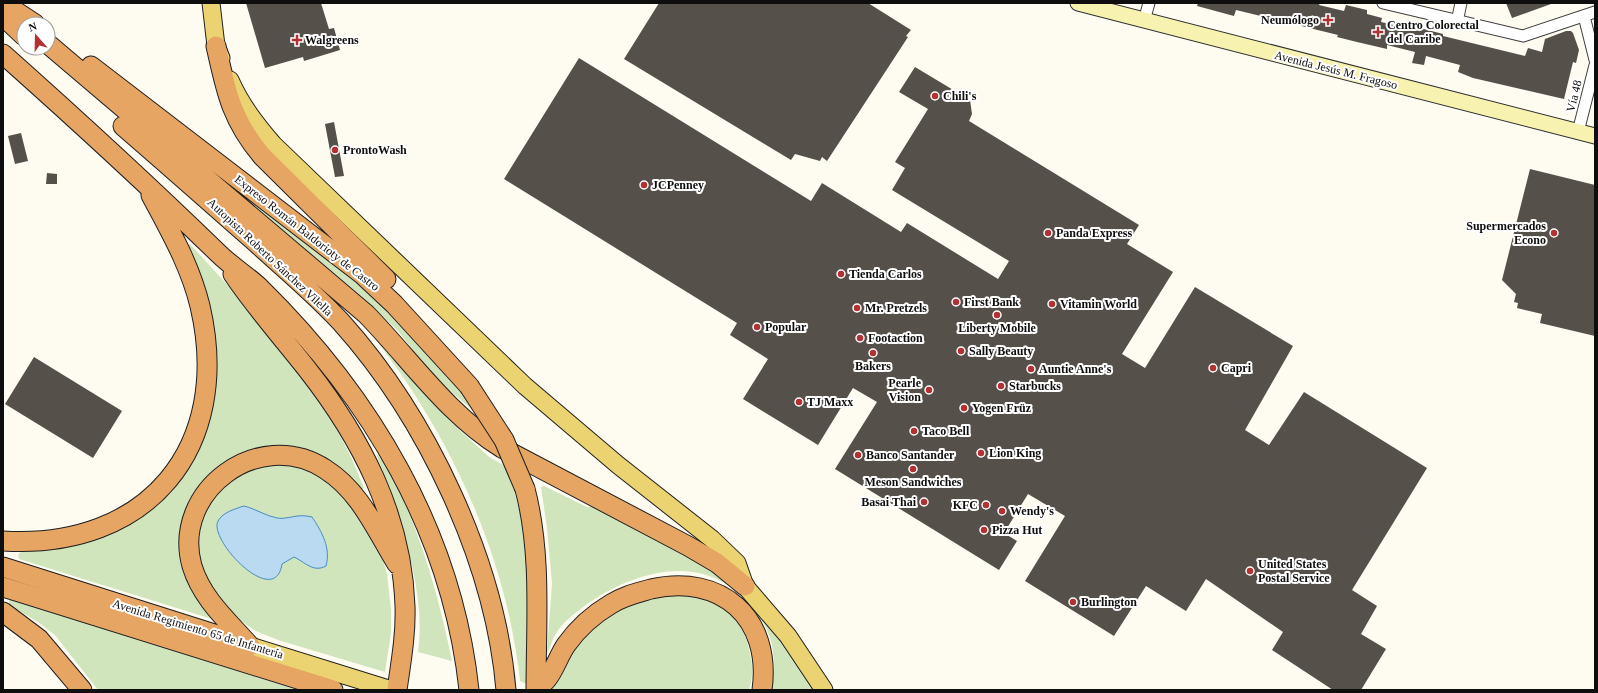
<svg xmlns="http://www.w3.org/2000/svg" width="1598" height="693" font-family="'Times New Roman',serif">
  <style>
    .green { fill: #d0e5bc }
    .water { fill: #b9daf1; stroke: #468cc1 }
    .building { fill: #56504b }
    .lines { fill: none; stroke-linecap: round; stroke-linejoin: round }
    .street-casing { stroke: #414141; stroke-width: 13 }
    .secondary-casing { stroke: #303030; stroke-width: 17 }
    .primary-casing { stroke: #1f1f1f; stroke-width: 19 }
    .highway-casing { stroke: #1f1f1f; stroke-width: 21 }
    .street { stroke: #fff; stroke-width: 11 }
    .secondary { stroke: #f8f2b1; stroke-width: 15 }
    .primary { stroke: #ecd371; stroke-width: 17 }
    .highway { stroke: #e7a564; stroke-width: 19 }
    .highway-bridge-casing { stroke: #1f1f1f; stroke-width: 21; stroke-linecap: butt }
    .highway-bridge { stroke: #e7a564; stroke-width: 19 }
    .poi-dot { fill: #b23233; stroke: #fff; stroke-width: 1.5 }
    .labels { text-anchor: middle; stroke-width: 4; stroke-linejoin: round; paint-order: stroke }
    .poi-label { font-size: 12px; font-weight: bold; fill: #0e0e0e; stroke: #fff; text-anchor: start }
    .street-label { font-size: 12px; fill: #0e0e0e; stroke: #fff }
  </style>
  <rect width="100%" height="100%" fill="#fefbf0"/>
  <!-- green -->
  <path class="green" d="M225,181L372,291L454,382L476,413L435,378L398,331L365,299Z
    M190,244L254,314L329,414L352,459L364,488L359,491C349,481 339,469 328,461C287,433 230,447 201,485C194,494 190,507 185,518L214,619H212L19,559L18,555L22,551L36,546L106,533L197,448L208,422L213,397L215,353L187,246Z
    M360,320L453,424L489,457L505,466C535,535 527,611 527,684L520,681C506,550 444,421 360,320Z
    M379,454C416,514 438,592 452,661L418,652C427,590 398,513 377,456Z
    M294,460L344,489L382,557L387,574L391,610V633L385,672L278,640L256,631L226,611L201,576L197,527L217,489L255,463Z
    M542,485L587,507H598L706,563L749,600L770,624L814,690H771C773,675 775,660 772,645C763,605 724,572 682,571C646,570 604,589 577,612C567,619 558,628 553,639C551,644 550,649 547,653L552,583L547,528L541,487H543Z
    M692,594C724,606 744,618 750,654C753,667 753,677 749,690H551L577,641L611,614L634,603L654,597Z
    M9,599H12L297,690H98L55,635L38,622L9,605Z"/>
  <!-- water -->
  <path class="water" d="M244,506C256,509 266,516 277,518C288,520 296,513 312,517C322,532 331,548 326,566C313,573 305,562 294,557L282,564C275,610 208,540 218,521C223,512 235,509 244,506Z"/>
  <!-- building -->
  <path class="building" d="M246,3H321L329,29L334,28L340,50L304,61L303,57L265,68Z
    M659,3H868L911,30L906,36L908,37L827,161L822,157L820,161L795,154L791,160L624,59Z
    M1198,3H1320L1319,5L1344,11L1346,5L1367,10V14L1382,18L1381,22L1420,31V28L1443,34V36L1525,56L1528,48L1542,52L1545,39L1566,31H1571L1573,33L1579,50L1576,63L1573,62L1564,99L1473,78L1458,72L1460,65L1426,56L1424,65L1412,63L1415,52L1387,45V49L1357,42L1337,37L1338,35L1236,10L1234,16L1197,6Z
    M1506,3H1551V4L1512,18Z
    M579,58L811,201L822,183L901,232L907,223L998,279L1009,261L892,190L905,168L895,162L928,109L899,92L915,67L970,100L972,114L969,121L1139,225L1127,244L1173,272L1122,354L1145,368L1195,287L1293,346L1245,430L1269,445L1304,392L1427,468L1352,590L1377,606L1361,634L1386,649L1361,690H1333L1272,650L1283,632L1206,579L1186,611L1146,586L1114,636L1025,581L1065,516L1028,494L1004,533L1017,541L999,570L835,469L877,402L853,388L818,445L743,399L768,359L730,335L737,323L504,179Z
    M334,122L344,176L335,177L325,124Z
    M21,133L28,161L15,164L8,136Z
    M1530,169L1595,185V336L1540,323L1542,314L1517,308L1518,303L1514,302L1516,294L1502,280Z
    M47,173L57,174V184H46Z
    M34,357L122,411L93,458L5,404Z"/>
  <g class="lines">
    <!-- street casing -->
    <g class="street-casing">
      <path id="street" d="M1383,3L1523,36L1595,12
        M1584,16L1595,60
        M1144,21L1149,3
        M1457,22L1461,3
        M1578,132L1595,65"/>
    </g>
    <!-- secondary casing -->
    <g class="secondary-casing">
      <path id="secondary" d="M1078,3L1595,136"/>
    </g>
    <!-- primary casing -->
    <g class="primary-casing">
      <path id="primary" d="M211,3L216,46L221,58
        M230,80C241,105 256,124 273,144L525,386L618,465L712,539L737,563L745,586L788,636L824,690
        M250,646L392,690"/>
    </g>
    <!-- highway casing -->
    <g class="highway-casing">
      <path id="highway" d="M3,3L35,24
        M3,16L24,36
        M48,44L366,314C411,360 447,414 502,448L688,546L717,563L745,586
        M216,46C226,91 231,119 262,156L386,279
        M3,54C76,119 148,185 218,253C231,266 246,275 259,287C371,397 452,532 469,690
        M91,66L363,275L394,304L469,386
        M123,126C167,164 210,202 253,240C283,267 314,293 341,322C427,418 495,561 506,690
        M233,274C255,307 282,337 307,369C361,438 402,516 405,606C406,634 401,662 397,690
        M525,489C542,554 536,623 536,690
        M3,541C148,550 233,447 200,306C190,265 170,231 151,195
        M3,567L249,645
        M3,587L333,690
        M3,612L39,639L82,690
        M250,646C228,621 202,599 192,566C171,491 259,426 325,469C360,491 376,530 397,564
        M536,689C539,686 544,683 547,679C555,669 559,655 566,645C578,628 594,614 611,604C623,596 637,593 651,589C721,573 772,618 762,690"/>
    </g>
    <!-- street -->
    <use href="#street" class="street"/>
    <!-- secondary -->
    <use href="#secondary" class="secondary"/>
    <!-- primary -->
    <use href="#primary" class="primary"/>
    <!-- highway -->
    <use href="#highway" class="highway"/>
    <!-- highway-bridge casing -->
    <g class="highway-bridge-casing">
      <path id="highway-bridge" d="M469,386L504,440L525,489"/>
    </g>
    <!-- highway-bridge -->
    <use href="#highway-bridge" class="highway-bridge"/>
  </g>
  <!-- markers -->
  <g class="poi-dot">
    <path d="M1326 14h4v4h4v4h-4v4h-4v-4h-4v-4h4z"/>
    <path d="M1376 26h4v4h4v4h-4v4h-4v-4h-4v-4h4z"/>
    <path d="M295 34h4v4h4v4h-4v4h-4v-4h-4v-4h4z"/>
    <circle cx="935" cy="96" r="4"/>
    <circle cx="335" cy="150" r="4"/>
    <circle cx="644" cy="185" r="4"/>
    <circle cx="1048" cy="233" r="4"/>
    <circle cx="1554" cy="233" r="4"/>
    <circle cx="841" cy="274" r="4"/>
    <circle cx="956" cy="302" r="4"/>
    <circle cx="1052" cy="304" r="4"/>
    <circle cx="857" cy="308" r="4"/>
    <circle cx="997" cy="315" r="4"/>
    <circle cx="757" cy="327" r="4"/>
    <circle cx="860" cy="338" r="4"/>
    <circle cx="961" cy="351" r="4"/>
    <circle cx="873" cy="353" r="4"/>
    <circle cx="1213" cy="368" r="4"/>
    <circle cx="1031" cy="369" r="4"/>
    <circle cx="1001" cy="386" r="4"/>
    <circle cx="929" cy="390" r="4"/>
    <circle cx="799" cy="402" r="4"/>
    <circle cx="964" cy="408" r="4"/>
    <circle cx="914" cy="431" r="4"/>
    <circle cx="981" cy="453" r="4"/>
    <circle cx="858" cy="455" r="4"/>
    <circle cx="913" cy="469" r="4"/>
    <circle cx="924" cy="502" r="4"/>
    <circle cx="986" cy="505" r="4"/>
    <circle cx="1002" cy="511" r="4"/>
    <circle cx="984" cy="530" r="4"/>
    <circle cx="1250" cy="571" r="4"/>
    <circle cx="1073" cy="602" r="4"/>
  </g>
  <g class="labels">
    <!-- poi labels -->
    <g class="poi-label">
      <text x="1319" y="24" text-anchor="end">Neumólogo</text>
      <text x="1387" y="29">Centro Colorectal<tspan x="1387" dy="14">del Caribe</tspan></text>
      <text x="305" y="44">Walgreens</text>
      <text x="943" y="100">Chili's</text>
      <text x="343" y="154">ProntoWash</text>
      <text x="652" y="189">JCPenney</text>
      <text x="1546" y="230" text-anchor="end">Supermercados<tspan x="1546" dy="14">Econo</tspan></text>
      <text x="1056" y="237">Panda Express</text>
      <text x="849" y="278">Tienda Carlos</text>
      <text x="964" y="306">First Bank</text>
      <text x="1060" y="308">Vitamin World</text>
      <text x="865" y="312">Mr. Pretzels</text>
      <text x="765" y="331">Popular</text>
      <text x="997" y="332" text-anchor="middle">Liberty Mobile</text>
      <text x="868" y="342">Footaction</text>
      <text x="969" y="355">Sally Beauty</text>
      <text x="873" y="370" text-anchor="middle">Bakers</text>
      <text x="1221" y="372">Capri</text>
      <text x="1039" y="373">Auntie Anne's</text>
      <text x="921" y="387" text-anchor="end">Pearle<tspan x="921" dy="14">Vision</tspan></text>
      <text x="1009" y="390">Starbucks</text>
      <text x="807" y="406">TJ Maxx</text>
      <text x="972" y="412">Yogen Früz</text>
      <text x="922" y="435">Taco Bell</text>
      <text x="989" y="457">Lion King</text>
      <text x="866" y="459">Banco Santander</text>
      <text x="913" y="486" text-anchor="middle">Meson Sandwiches</text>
      <text x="916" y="506" text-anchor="end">Basai Thai</text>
      <text x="978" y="509" text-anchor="end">KFC</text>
      <text x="1010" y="515">Wendy's</text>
      <text x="992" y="534">Pizza Hut</text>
      <text x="1258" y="568">United States<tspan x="1258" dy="14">Postal Service</tspan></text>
      <text x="1081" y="606">Burlington</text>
    </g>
    <!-- street labels -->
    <g class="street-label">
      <text transform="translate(1336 70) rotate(14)" y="4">Avenida Jesús M. Fragoso</text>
      <text transform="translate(1574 96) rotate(-76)" y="4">Vía 48</text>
      <text transform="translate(307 233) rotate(38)" y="4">Expreso Román Baldorioty de Castro</text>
      <text transform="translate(270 257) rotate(43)" y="4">Autopista Roberto Sánchez Vilella</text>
      <text transform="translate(198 629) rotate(17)" y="4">Avenida Regimiento 65 de Infantería</text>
    </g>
  </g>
  <!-- border -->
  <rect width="1598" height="693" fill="none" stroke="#0e0e0e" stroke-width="8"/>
  <!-- north arrow -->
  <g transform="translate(36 36) rotate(340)"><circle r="19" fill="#ffffff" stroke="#9f9f9f"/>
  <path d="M0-3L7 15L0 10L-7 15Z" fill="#b23233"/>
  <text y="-6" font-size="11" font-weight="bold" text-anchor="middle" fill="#0e0e0e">N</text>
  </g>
</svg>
